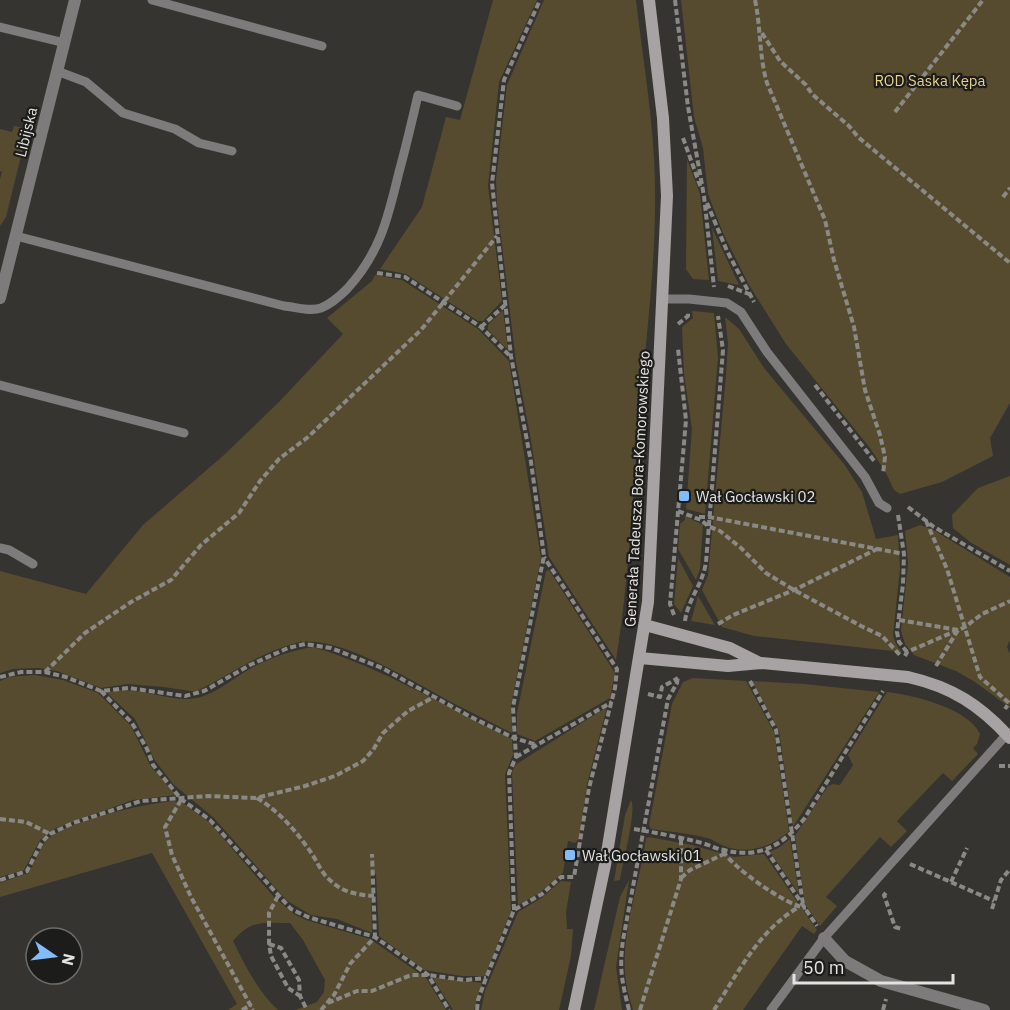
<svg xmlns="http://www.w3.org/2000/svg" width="1010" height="1010" font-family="'IBM Plex Sans',sans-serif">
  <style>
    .green { fill: #564b2f }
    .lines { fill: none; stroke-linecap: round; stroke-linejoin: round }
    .path { stroke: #8b8986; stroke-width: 4; stroke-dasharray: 6 3; stroke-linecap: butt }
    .lane { stroke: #7d7b7b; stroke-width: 9 }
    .street { stroke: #7d7b7b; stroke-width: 12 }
    .secondary { stroke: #a7a2a3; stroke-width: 12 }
    .poi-dot { fill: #82bcfa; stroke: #1c1c1a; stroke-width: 2 }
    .labels { text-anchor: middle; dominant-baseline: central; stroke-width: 4.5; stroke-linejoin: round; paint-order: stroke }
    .park-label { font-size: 15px; fill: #e9cf8c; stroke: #1c1c1a }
    .street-label { font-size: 15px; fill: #e4e3e1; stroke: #1c1c1a }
    .poi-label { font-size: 15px; fill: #e4e3e1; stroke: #1c1c1a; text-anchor: start }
  </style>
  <rect width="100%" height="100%" fill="#363430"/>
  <path class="green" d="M493,0H537L499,82L488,186L502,301L483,321H478L406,274L380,269L422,207L446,117L460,120Z
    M544,0H636C642,52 651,105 654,158C659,245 646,334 639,420C632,500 629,580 616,660L549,557L531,440L516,362L497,203L496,180L507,85Z
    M681,0H1010V403L990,438L993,456L942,482L900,494L894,490L886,473L870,448L786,344L749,285L723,233L708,194L703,148L694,117Z
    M14,126L25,128L24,132H27L6,217L0,226V179L2,172L0,171V129L12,132Z
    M687,159L700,194L709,280L693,279L686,269Z
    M712,228L739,285L718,281Z
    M375,275L402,280L478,329L509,361L541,558L511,705L512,733C493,723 474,714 455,704C419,685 336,632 296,643C260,652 230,675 197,691H190L164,687L128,684L101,688L57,671L38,668L13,669L0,673V571L86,594L143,525L224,455L278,403L343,334L327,318L372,281Z
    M503,310L508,350L488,330V325Z
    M692,311L714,313L718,358L705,514L686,509L692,429L684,374L682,327L693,318Z
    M725,317L739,329L764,368L844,464L862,492L876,539L898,535L900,568L893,636L897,646L902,652L754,636L722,627L702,590L708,575L726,375L728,343Z
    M1010,476V565L970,542L953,528L952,515L978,488Z
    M685,516L703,525L700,569L696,580L678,549L680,524L685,520Z
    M920,525L932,529L1010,577V640L1007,647L1010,654V705L1005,704L975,682L956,671L914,655L905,644L901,631L908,563L905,531Z
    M678,558L693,586L681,613L674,604Z
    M549,570L615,673L610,698L535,741L517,734V713L546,571Z
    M698,596L715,625L691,621Z
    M313,647C383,668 446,707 512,739L513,755L505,774L511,911L485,976H461L424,970L379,936L376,874H371L372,933L337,919L311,915L286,900L214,818L173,784L154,759L135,719L107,693C133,684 163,700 189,699C213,698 235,676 255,666C273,657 293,650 313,647Z
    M34,675L63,680L98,693L131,726L151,767L176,795L133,800L56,828L40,840L24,870L0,877V681L9,677Z
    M693,678L746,681L774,732L789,831C772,847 747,855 724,846C718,844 713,839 707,838C689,833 670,832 651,829L649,825L672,704L683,682Z
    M752,681L804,684L879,692L793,827L779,731Z
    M887,692C913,695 968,708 980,734L977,744L973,748L978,754L952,781L943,773L897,821L907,831L891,847L880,837L826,897L837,906L820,926L805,904L795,836L828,786L833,784L840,785L853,765L848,755Z
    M607,707L587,784L579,839L575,843L568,841L563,873L538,894L518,905L512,773L515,765Z
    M631,800C637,810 622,865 620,880L614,881L625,815Z
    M173,801L183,803L210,823L274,897L294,914L306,920L370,939L426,978L446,1010H295L317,1002L324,992L325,980L303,940L290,923C263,923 252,919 233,941C245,966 258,991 278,1010H228L237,1004L152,853L0,897V883L28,873C36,863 38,849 47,840C68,820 144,804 173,801Z
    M649,837L692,845L734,857L764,854L817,930L814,934L802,926L743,1010H633C629,998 626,986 625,973C622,930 640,882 646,838Z
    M790,839L799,894L770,852L780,847Z
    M629,880L616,967L622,1010H594L620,897Z
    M561,881L571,882L566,912L567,929H573L571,956L559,1010H481L485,991L518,912L540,899Z
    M432,977L482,983L474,1010H453Z"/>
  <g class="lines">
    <path class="path" d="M675,0L688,107L704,196L714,287
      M755,0C761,28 759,56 767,83L825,220L834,260L854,327L865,390L880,435L885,457L883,474
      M762,33L780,61L806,85L812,94L849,126L858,137L1010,263
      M895,112L983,0
      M683,138L701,188
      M1003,197L1010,188
      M707,203L727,251L754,302
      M377,273L405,277L481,327L510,356
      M728,286L749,294
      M678,324L688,316V312
      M481,327L505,305
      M815,385L875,462
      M908,507L934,527L1010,571
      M678,511L701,520L708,526L720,531L741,548L766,573L794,590L861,626L882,636L900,655
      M898,515L904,554L903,584L897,632L899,642L907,652
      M699,517H709L904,554
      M926,521L947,569L980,677L1009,703L1005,709
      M674,615L670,604L686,420L678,349
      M899,620L958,630
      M685,621C688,599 703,584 706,562L723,350L718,316
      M718,624L733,615L794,590L877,549
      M905,656L907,652L965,627L982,614L1010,601
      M936,666L958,630
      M45,672L85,633L131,602L171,580L201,545L239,513L260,481L279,459L308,437L421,330L497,236
      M0,677L21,672H45L66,677L101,691L129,688L185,696L204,691L250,665L288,648L305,644L331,648L382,668L469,716L514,738L537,745
      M750,681L776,730L803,904
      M101,691L132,723L147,749L153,765L181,799L210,820L291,909L308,917L375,937L428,975L449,1010
      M648,694L660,697L662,687L678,678
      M516,757L612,702
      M999,766H1010
      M257,798C280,812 297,832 312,854C318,863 322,874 331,881C342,892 358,895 374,896
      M181,800L165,827L172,855L191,897L253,1010
      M0,819L26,822L50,834
      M634,829C657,833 680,837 702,843C710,845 716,849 724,850C759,859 782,846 804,819L883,691
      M766,850L817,926
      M723,851C732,867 787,906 806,908
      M910,864L994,901
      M681,878L690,870L724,854
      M0,880L27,871L42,842L50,834L73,823L141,801L208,796L256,798L305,786L335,776L363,761L373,750L383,733L408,711L434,697
      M951,882L967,848
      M886,893L884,895L895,927L902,929
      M278,896L269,913V943L271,956L288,988L300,996
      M992,909L1001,880L1010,869
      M514,910L509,773L516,757L513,707L544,556L531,462L511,356L492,183L504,80L540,0
      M269,944L281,948L299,980L300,996L307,1010
      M328,1003L357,991H372L411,975H428L465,980L486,978
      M242,1010L251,1005
      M321,1010L334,995L350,964L375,937L372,854
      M477,1010L478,1000L486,978L514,910L542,894L561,877H574L589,788L615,688L617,669L544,557
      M629,1010C622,982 619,969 623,940L668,699L677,683L678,676
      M640,1010L681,879V838
      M714,1010C737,974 760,929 799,907
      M883,1010L886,999"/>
    <path class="lane" d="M152,0L322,46
      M0,27L65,43
      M57,71L86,82L123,113L175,129L199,143L232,151
      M16,236L284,306C296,307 310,312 321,308C331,304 340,296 347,289C380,253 388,218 399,172C406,147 412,121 418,95L457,106
      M663,299H689L727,303L741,312L767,352L865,477L879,503L887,508
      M0,385L184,433
      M0,548L9,550L33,564
      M771,1010L824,938L1007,734"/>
    <path class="street" d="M0,298L75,0
      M824,938L845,961L881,981L984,1010"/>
    <path class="secondary" d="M645,625L730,648L760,663
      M640,658L728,666L761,663L908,677C952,687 980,705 1010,738
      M574,1010L605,865L648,602L667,196L663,118L649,0"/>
  </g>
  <g class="poi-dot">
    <rect x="678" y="490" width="12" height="12" rx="3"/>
    <rect x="564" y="849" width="12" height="12" rx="3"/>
  </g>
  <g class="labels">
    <g class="park-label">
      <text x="930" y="80">ROD Saska Kępa</text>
    </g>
    <g class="street-label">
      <text transform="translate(26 132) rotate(-76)">Libijska</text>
      <text transform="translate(637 489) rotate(-87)">Generała Tadeusza Bora-Komorowskiego</text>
    </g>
    <g class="poi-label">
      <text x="696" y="496">Wał Gocławski 02</text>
      <text x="582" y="855">Wał Gocławski 01</text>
    </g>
  </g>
  <g transform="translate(54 956) rotate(104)"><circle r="28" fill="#1c1c1a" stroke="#6c6c6a" stroke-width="1.5"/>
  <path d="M0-4.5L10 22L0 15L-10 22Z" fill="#82bcfa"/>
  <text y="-9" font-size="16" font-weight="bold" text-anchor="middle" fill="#e4e3e1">N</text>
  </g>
  <path d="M794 974v9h159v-9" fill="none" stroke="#e4e3e1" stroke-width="3"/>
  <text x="803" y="974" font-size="18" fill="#e4e3e1" stroke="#1c1c1a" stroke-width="4.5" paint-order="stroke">50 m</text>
</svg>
